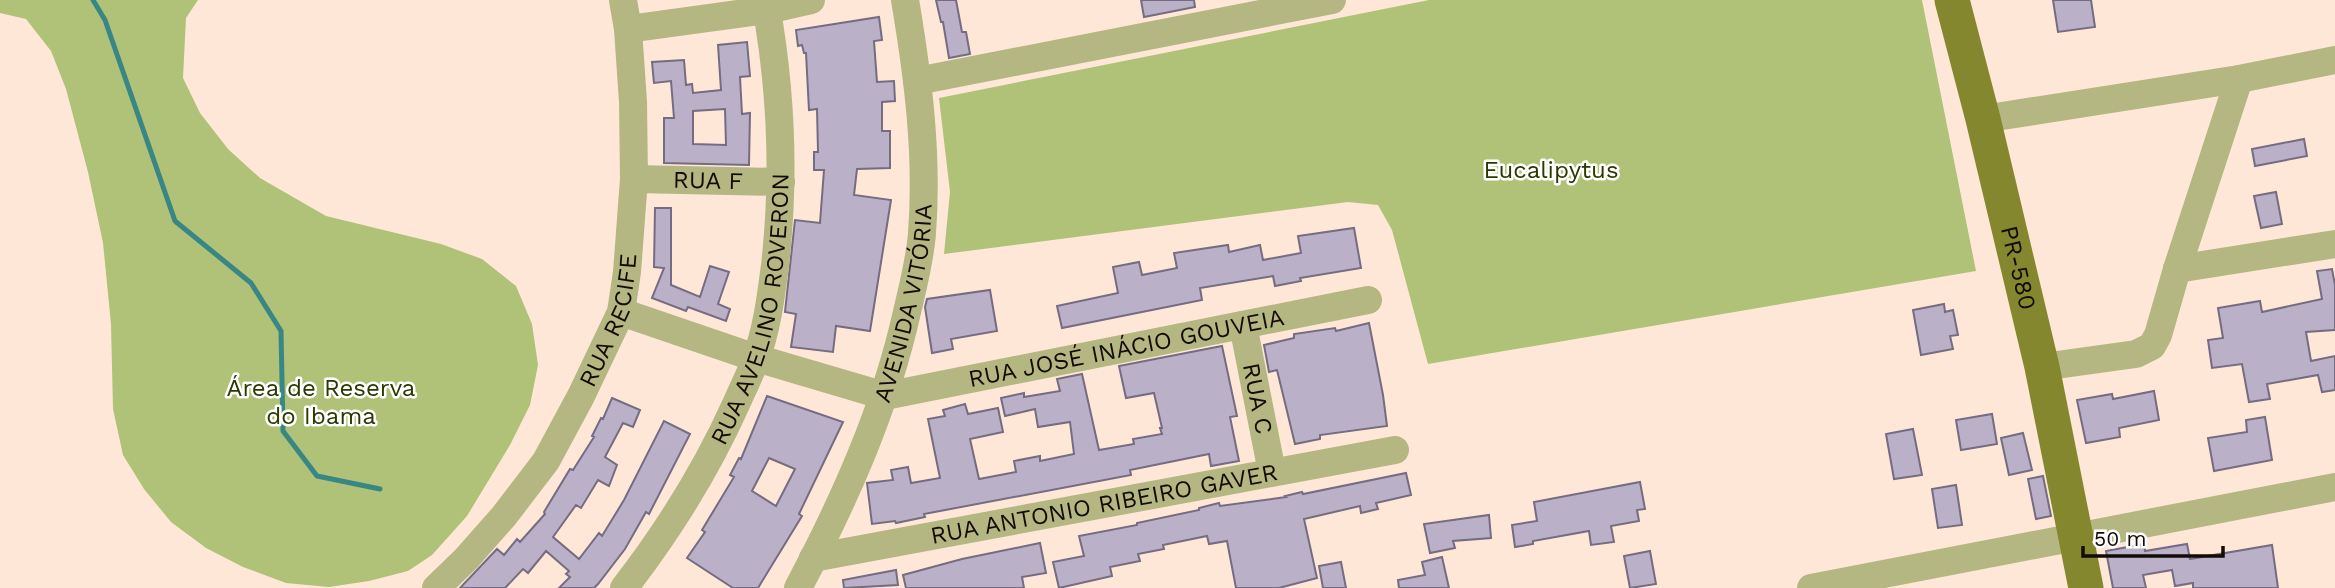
<svg xmlns="http://www.w3.org/2000/svg" width="2335" height="588" font-family="'Work Sans',sans-serif">
  <style>
    .forest { fill: #afc277 }
    .lines { fill: none; stroke-linecap: round; stroke-linejoin: round }
    .stream { stroke: #398785; stroke-width: 5 }
    .building { fill: #bab1c8; stroke: #756c81; stroke-width: 2; fill-rule: evenodd }
    .minor { stroke: #b4b781; stroke-width: 28 }
    .major { stroke: #85872e; stroke-width: 35 }
    .labels { text-anchor: middle; dominant-baseline: central; stroke-width: 5; stroke-linejoin: round; paint-order: stroke }
    .park-label { font-size: 24px; fill: #2d3700; stroke: #fff }
    .street-label { font-size: 24px; fill: #120b06; stroke: #fff }
  </style>
  <rect width="100%" height="100%" fill="#ffe7d7"/>
  <path class="forest" d="M0,0H198L186,18L183,78L200,113L228,149L260,178L326,216L441,244L482,259L516,286L532,324L538,365L530,405L510,445L467,516L432,555L408,571L369,581L329,587L286,583L243,567L206,548L171,522L144,489L123,455L113,409L111,324L103,243L88,172L66,89L51,51L26,19L0,13Z
    M1429,0H1922L1976,271L1428,364L1392,230L1378,205L1348,202L944,254L950,192L939,98Z"/>
  <g class="lines">
    <path class="stream" d="M93,0L105,20L175,221L251,283L281,331L283,431L317,476L380,489"/>
  </g>
  <path class="building" d="M936,0H956L962,32H966L970,54L949,58L943,22H941Z
    M1141,0H1194L1195,7L1144,17Z
    M2053,0H2091L2095,27L2058,32Z
    M879,17L882,40L874,41L877,82L894,81L895,101L882,102V131H890V168L857,169L854,195L891,200L870,331L836,326L833,352L791,347L796,314L785,312L795,220L820,223L824,170H814V152H818L817,109L809,110L806,53H804L802,45L798,46L796,30Z
    M747,42L750,76L740,77L742,114L750,113L749,165L664,163V118H674L671,81L654,83L652,62L684,60L686,85L692,84L693,93L721,90L718,45ZM725,109L726,145L693,144V111Z
    M2304,139L2307,156L2255,166L2252,149Z
    M2276,192L2282,224L2261,228L2254,196Z
    M655,208H671V285L700,297L710,266L729,272L718,304L730,309L726,321L688,307L686,311L652,298L664,268L654,267Z
    M1354,228L1361,268L1300,278L1301,281L1275,286L1273,276L1200,288L1202,300L1062,328L1057,306L1118,293L1113,267L1139,262L1142,275L1177,268L1174,253L1228,245L1229,252L1260,245L1263,260L1301,253L1298,236Z
    M2332,269L2335,285V330L2306,332L2311,361L2335,356V390L2322,392L2318,375L2267,384L2270,399L2249,402L2242,364L2212,368L2208,340L2223,338L2218,308L2260,301L2262,312L2322,299L2317,271Z
    M990,290L997,331L951,339L953,349L932,353L925,307L927,299Z
    M1944,304L1945,312L1953,310L1958,335L1950,336L1953,349L1921,355L1913,310Z
    M1369,323L1383,395L1387,426L1320,435V439L1295,444L1277,370L1269,372L1264,345L1294,338V334L1335,328L1336,331Z
    M1222,346L1237,416L1230,417L1239,461L1211,466L1209,454L1130,470L1131,475L924,514L925,517L896,523L895,521L872,524L867,483L893,480L891,470L908,467L911,483L940,478L928,419L945,416L943,410L965,404L968,414L998,408L1003,432L970,439L979,479L1016,472L1014,461L1040,456V461L1074,454L1070,422L1038,427L1035,409L1005,416L1001,398L1024,393V397L1060,391L1057,379L1082,374L1099,450L1134,444L1133,439L1162,434L1160,428H1162L1154,393L1126,398L1119,366Z
    M2154,391L2159,420L2119,428L2120,437L2086,443L2077,400L2112,394L2113,399Z
    M767,396L843,422L799,514L802,516L758,588H733L687,558L705,532L702,530L734,477L730,475L739,458L741,459ZM769,458L795,469L776,506L752,491Z
    M612,398L640,410L633,427L623,423L605,457L617,465L609,486L598,480L581,508L576,505L553,537L579,559L599,533L602,536L624,500L664,421L690,434L649,514L646,512L625,549L598,584L594,588H559L570,577L566,574L569,571L546,551L528,573L523,569L505,588H460L497,549L504,555L517,539L520,542L545,514L544,512L570,469L573,470L594,437L592,436L601,418L603,419Z
    M1992,414L1997,444L1961,450L1956,420Z
    M2265,417L2272,460L2214,471L2208,438L2247,432L2246,420Z
    M1913,429L1922,475L1894,479L1886,434Z
    M2023,433L2032,470L2009,475L2001,438Z
    M1406,473L1411,495L1376,503L1378,509L1361,513L1360,506L1304,519L1317,578L1279,588H1236L1227,541L1209,544L1207,536L1163,545L1164,549L1138,554L1140,561L1110,567L1112,576L1059,588L1053,562L1084,556L1079,536L1137,525V523L1199,510V508L1219,503L1220,506L1286,497L1285,496L1302,492L1303,494Z
    M2043,476L2051,516L2036,519L2028,479Z
    M1640,482L1645,509L1637,510L1639,521L1611,526L1614,542L1591,545L1589,531L1533,541V544L1515,547L1512,525L1537,521L1534,502Z
    M1956,485L1962,525L1938,528L1932,489Z
    M1489,515L1491,538L1453,541L1455,548L1430,553L1424,524Z
    M1040,543L1046,573L1022,577L1024,588H906L903,575L962,559Z
    M2144,544L2145,551L2187,544L2190,559L2272,545L2278,588H2193V583L2175,586L2172,570L2143,575L2146,588H2113L2106,551Z
    M1650,551L1656,584L1630,588L1624,556Z
    M1442,557L1449,588H1399L1398,580L1425,575L1422,562Z
    M1341,562L1346,588H1323L1319,566Z
    M896,570L898,585L844,588L843,580Z"/>
  <g class="lines">
    <g class="minor">
      <path d="M628,29L767,10L811,0"/>
      <path d="M917,81L1332,0"/>
      <path d="M1983,119L2239,79L2335,60"/>
      <path id="s1" d="M634,179L781,182"/>
      <path d="M2177,269L2335,244"/>
      <path id="s2" d="M621,312L756,358L885,396L1368,300"/>
      <path id="s3" d="M1243,325L1272,472"/>
      <path d="M2042,367L2136,354L2152,346L2158,335L2177,269L2239,79"/>
      <path id="s4" d="M813,558L1395,450"/>
      <path id="s5" d="M436,588L466,559L504,516L546,461L581,396L621,312L627,272L634,179L633,102L628,29L623,0"/>
      <path id="s6" d="M624,588C669,530 707,469 737,402C743,388 751,373 756,358C767,329 771,296 775,265C785,177 781,87 765,0"/>
      <path id="s7" d="M798,588C845,499 885,410 907,312C913,286 920,260 922,233C928,155 918,77 905,0"/>
      <path d="M1811,588L2335,487"/>
    </g>
    <path class="major" id="s8" d="M1952,0L1983,119L2042,367L2086,588"/>
  </g>
  <g class="labels">
    <g class="park-label">
      <text x="1551" y="170">Eucalipytus</text>
      <text x="321" y="388">Área de Reserva<tspan x="321" dy="28">do Ibama</tspan></text>
    </g>
    <g class="street-label">
      <text stroke="none"><textPath href="#s1" startOffset="74">RUA F</textPath></text>
      <text stroke="none"><textPath href="#s8" startOffset="276">PR-580</textPath></text>
      <text stroke="none"><textPath href="#s7" startOffset="306">AVENIDA VITÓRIA</textPath></text>
      <text stroke="none"><textPath href="#s6" startOffset="313">RUA AVELINO ROVERON</textPath></text>
      <text stroke="none"><textPath href="#s5" startOffset="324">RUA RECIFE</textPath></text>
      <text stroke="none"><textPath href="#s2" startOffset="523">RUA JOSÉ INÁCIO GOUVEIA</textPath></text>
      <text stroke="none"><textPath href="#s3" startOffset="75">RUA C</textPath></text>
      <text stroke="none"><textPath href="#s4" startOffset="296">RUA ANTONIO RIBEIRO GAVER</textPath></text>
    </g>
  </g>
  <path d="M2083 546v10h140v-10" fill="none" stroke="#120b06" stroke-width="3.5"/>
  <text x="2094" y="546" font-size="21" fill="#120b06" stroke="#ffffff" stroke-width="5" paint-order="stroke">50 m</text>
</svg>
